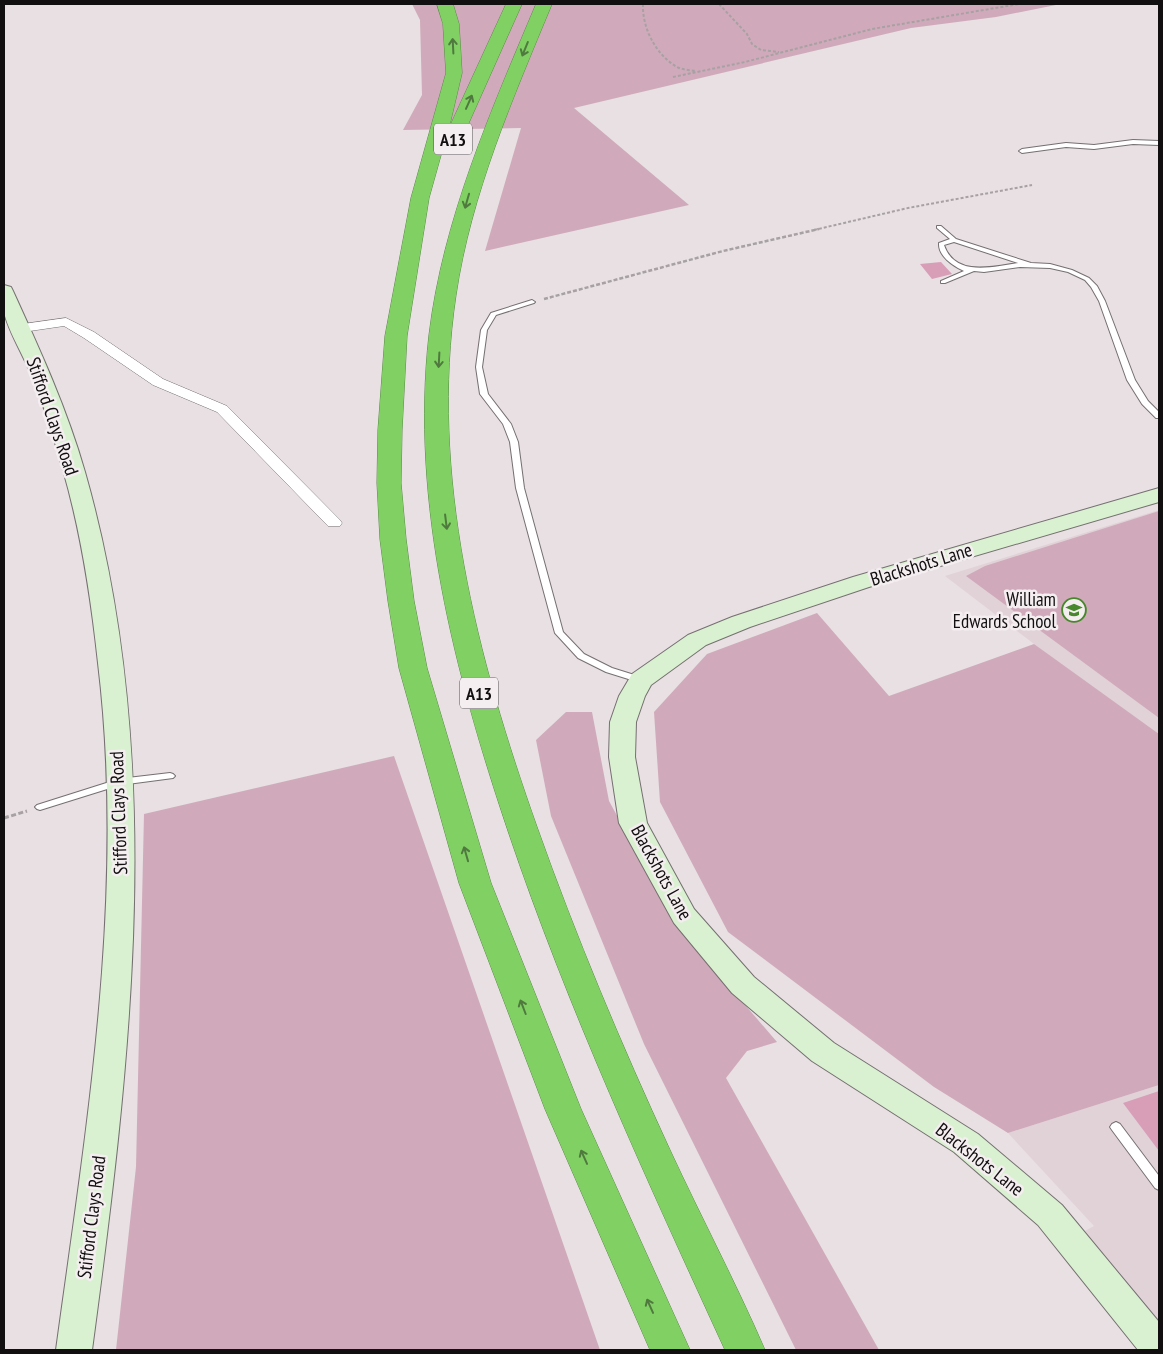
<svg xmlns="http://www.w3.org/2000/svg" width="1163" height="1354" font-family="'PT Sans Narrow',sans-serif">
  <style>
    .built { fill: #e1d2d8 }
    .green { fill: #d0aaba }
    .building { fill: #d89eb7 }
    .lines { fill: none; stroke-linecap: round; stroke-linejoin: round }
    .lane-casing { stroke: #756f71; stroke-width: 2 }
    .street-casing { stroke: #756f71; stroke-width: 1 }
    .secondary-casing { stroke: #756f71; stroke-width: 2 }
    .highway-casing { stroke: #5a8c47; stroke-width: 1 }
    .path-far2 { stroke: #a7a1a3; stroke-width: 2; stroke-dasharray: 3 2; stroke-linecap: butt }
    .path-far1 { stroke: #a7a1a3; stroke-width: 2.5; stroke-dasharray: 4 2; stroke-linecap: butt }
    .path { stroke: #a7a1a3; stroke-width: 3; stroke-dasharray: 5 2.5; stroke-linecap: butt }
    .lane { fill: #fff; fill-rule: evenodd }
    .street { fill: #fff; fill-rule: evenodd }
    .secondary { fill: #d9f1d0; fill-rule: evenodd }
    .highway { fill: #81d064; fill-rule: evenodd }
    .oneway { stroke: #4f793e }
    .labels { text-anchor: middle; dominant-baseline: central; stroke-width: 5; stroke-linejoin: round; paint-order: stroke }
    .shield { fill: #f5eef1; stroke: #555254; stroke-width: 1 }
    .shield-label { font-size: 18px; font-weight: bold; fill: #110f10 }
    .street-label { font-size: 19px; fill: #110f10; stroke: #f5eef1 }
    .poi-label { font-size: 19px; fill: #110f10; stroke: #f5eef1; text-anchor: end }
  </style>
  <rect width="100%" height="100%" fill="#e8e0e3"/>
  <path class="built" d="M1159,510V734L1059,663L945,576Z
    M1159,1085V1326L1076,1236L1094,1226L1008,1133Z"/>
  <path class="green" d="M412,4H1061L996,17L911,28L574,108L689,205L485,251L521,128L403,130L422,95L420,20Z
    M1159,511V718L966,576L985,566Z
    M817,613L889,696L1034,644L1159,734V1085L1008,1133L934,1087L728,932L660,802L654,712L707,654Z
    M566,712H592L609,801L678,927L777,1042L747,1051L726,1078L879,1350H796L644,1044L551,816L536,740Z
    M394,756L600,1350H116L136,1167L144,814Z"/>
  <path class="building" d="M941,262L952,274L932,279L920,264Z
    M1159,1091V1151L1123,1103Z"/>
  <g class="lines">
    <g class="lane-casing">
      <path id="lane" d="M1133,140L1159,141V145L1133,144L1094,149L1066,147L1022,153L1019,151L1022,149L1066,143L1094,145Z
        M937,226H941L956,239L1031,263L1050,264L1072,270L1089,278L1097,286L1105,301L1135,380L1148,401L1159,412V418H1156L1142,404L1127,380L1099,301L1091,287L1085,280L1068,272L1050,268L1020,267L984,272L974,271L945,283H941V281L964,271C953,266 938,256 939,243L950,239L937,228ZM954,242L1018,263C992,267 955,277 944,245Z
        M532,300L535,302L534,303L496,315L487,330L482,367L488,394L511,424L518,442L524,488L563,632L584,654L612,668L644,678L645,680L644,682H638L606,672L578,658L555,633L516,488L510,442L503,424L480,394L476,367L481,330L491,313Z
        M170,773L173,774L175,776L173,778L120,785L40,810L37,809L35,807L37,805L119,779Z
        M1116,1122L1120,1124L1159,1176V1190L1155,1188L1112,1130L1110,1127L1112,1124Z"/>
    </g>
    <g class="street-casing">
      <path id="street" d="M66,318L94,332L163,379L227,406L340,520L342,523L340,526H328L217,412L153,385L84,338L64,326L23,332L16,328L23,324Z"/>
    </g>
    <g class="secondary-casing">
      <path id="secondary" d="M4,285L11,287L13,291C40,350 67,409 85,472C167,759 131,1060 92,1350H56C87,1123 126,893 98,663C91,598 81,532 63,470C54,439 45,407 32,377C25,358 8,331 4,312C2,304 4,293 4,285Z
        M1159,488V502L869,587L750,627L706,645L651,685L645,696L636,722L635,757L647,823L694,909L754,977L834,1043L978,1134L1062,1205L1159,1322V1350H1138L1038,1225L954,1152L812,1061L732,993L674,923L619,823L609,757L610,722L619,696L632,674L688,635L732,617L853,577Z"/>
    </g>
    <g class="highway-casing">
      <path id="highway" d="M437,4H453L459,24L462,73L449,128L506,4H522L459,145L456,149L450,150L443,148L429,198L407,336L402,430L401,483L406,539L414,601L427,668L491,883L581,1109L690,1350H650L545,1109L459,883L399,668L388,601L380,539L377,483L378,430L385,336L411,198L446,73L443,24Z
        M536,4H552C513,98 471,194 456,295C429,475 477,658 537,827C576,937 621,1044 670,1150C701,1217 736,1283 765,1350H725C647,1180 568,1009 508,831C455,673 410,503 429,335C443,219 491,111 536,4Z"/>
    </g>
    <path class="path-far2" d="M643,4C642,28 656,55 677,67C683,70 690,70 696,71
      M719,4L747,34L752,44L761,50L779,52
      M673,77L745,62L872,29L1019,4
      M814,230L908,208L1032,185"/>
    <path class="path-far1" d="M544,299L723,251L819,229"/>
    <path class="path" d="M4,818L27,811"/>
    <use href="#lane" class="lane"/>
    <use href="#street" class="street"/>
    <use href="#secondary" class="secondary"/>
    <use href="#highway" class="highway"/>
  </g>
  <defs><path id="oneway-shaft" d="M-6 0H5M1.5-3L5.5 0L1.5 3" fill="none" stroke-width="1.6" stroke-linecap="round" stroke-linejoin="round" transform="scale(1.25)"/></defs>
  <g class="oneway">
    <use href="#oneway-shaft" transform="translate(453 46) rotate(-93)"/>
    <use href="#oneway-shaft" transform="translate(525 49) rotate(112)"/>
    <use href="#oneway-shaft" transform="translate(469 102) rotate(-66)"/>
    <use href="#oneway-shaft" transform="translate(467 201) rotate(106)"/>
    <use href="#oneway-shaft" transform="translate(439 360) rotate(93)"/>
    <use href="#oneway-shaft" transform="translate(446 522) rotate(83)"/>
    <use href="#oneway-shaft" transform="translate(466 854) rotate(-106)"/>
    <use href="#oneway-shaft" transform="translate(523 1007) rotate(-111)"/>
    <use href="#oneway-shaft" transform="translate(584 1157) rotate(-114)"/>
    <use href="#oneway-shaft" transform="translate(650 1306) rotate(-114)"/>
  </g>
  <defs>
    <g id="school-ring" transform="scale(1.25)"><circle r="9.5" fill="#f5eef1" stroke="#46882b" stroke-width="1.5"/><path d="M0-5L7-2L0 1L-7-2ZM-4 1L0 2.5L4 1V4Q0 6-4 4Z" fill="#46882b"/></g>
  </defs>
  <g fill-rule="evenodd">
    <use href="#school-ring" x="1074" y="610"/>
  </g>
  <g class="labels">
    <g class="shield">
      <rect x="434" y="123.5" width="38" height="31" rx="4"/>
      <rect x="460" y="677.5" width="38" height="31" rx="4"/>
    </g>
    <g class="shield-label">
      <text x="453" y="139">A13</text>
      <text x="479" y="693">A13</text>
    </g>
    <g class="street-label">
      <text transform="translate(53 416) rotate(71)">Stifford Clays Road</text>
      <text transform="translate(921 564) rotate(-17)">Blackshots Lane</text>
      <text transform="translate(118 813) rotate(-92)">Stifford Clays Road</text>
      <text transform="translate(662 872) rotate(61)">Blackshots Lane</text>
      <text transform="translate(980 1159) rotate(38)">Blackshots Lane</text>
      <text transform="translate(91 1217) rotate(-83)">Stifford Clays Road</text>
    </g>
    <g class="poi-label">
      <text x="1056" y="599">William<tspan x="1056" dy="22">Edwards School</tspan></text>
    </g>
  </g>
  <rect width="1163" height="1354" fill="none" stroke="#110f10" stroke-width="10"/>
</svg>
